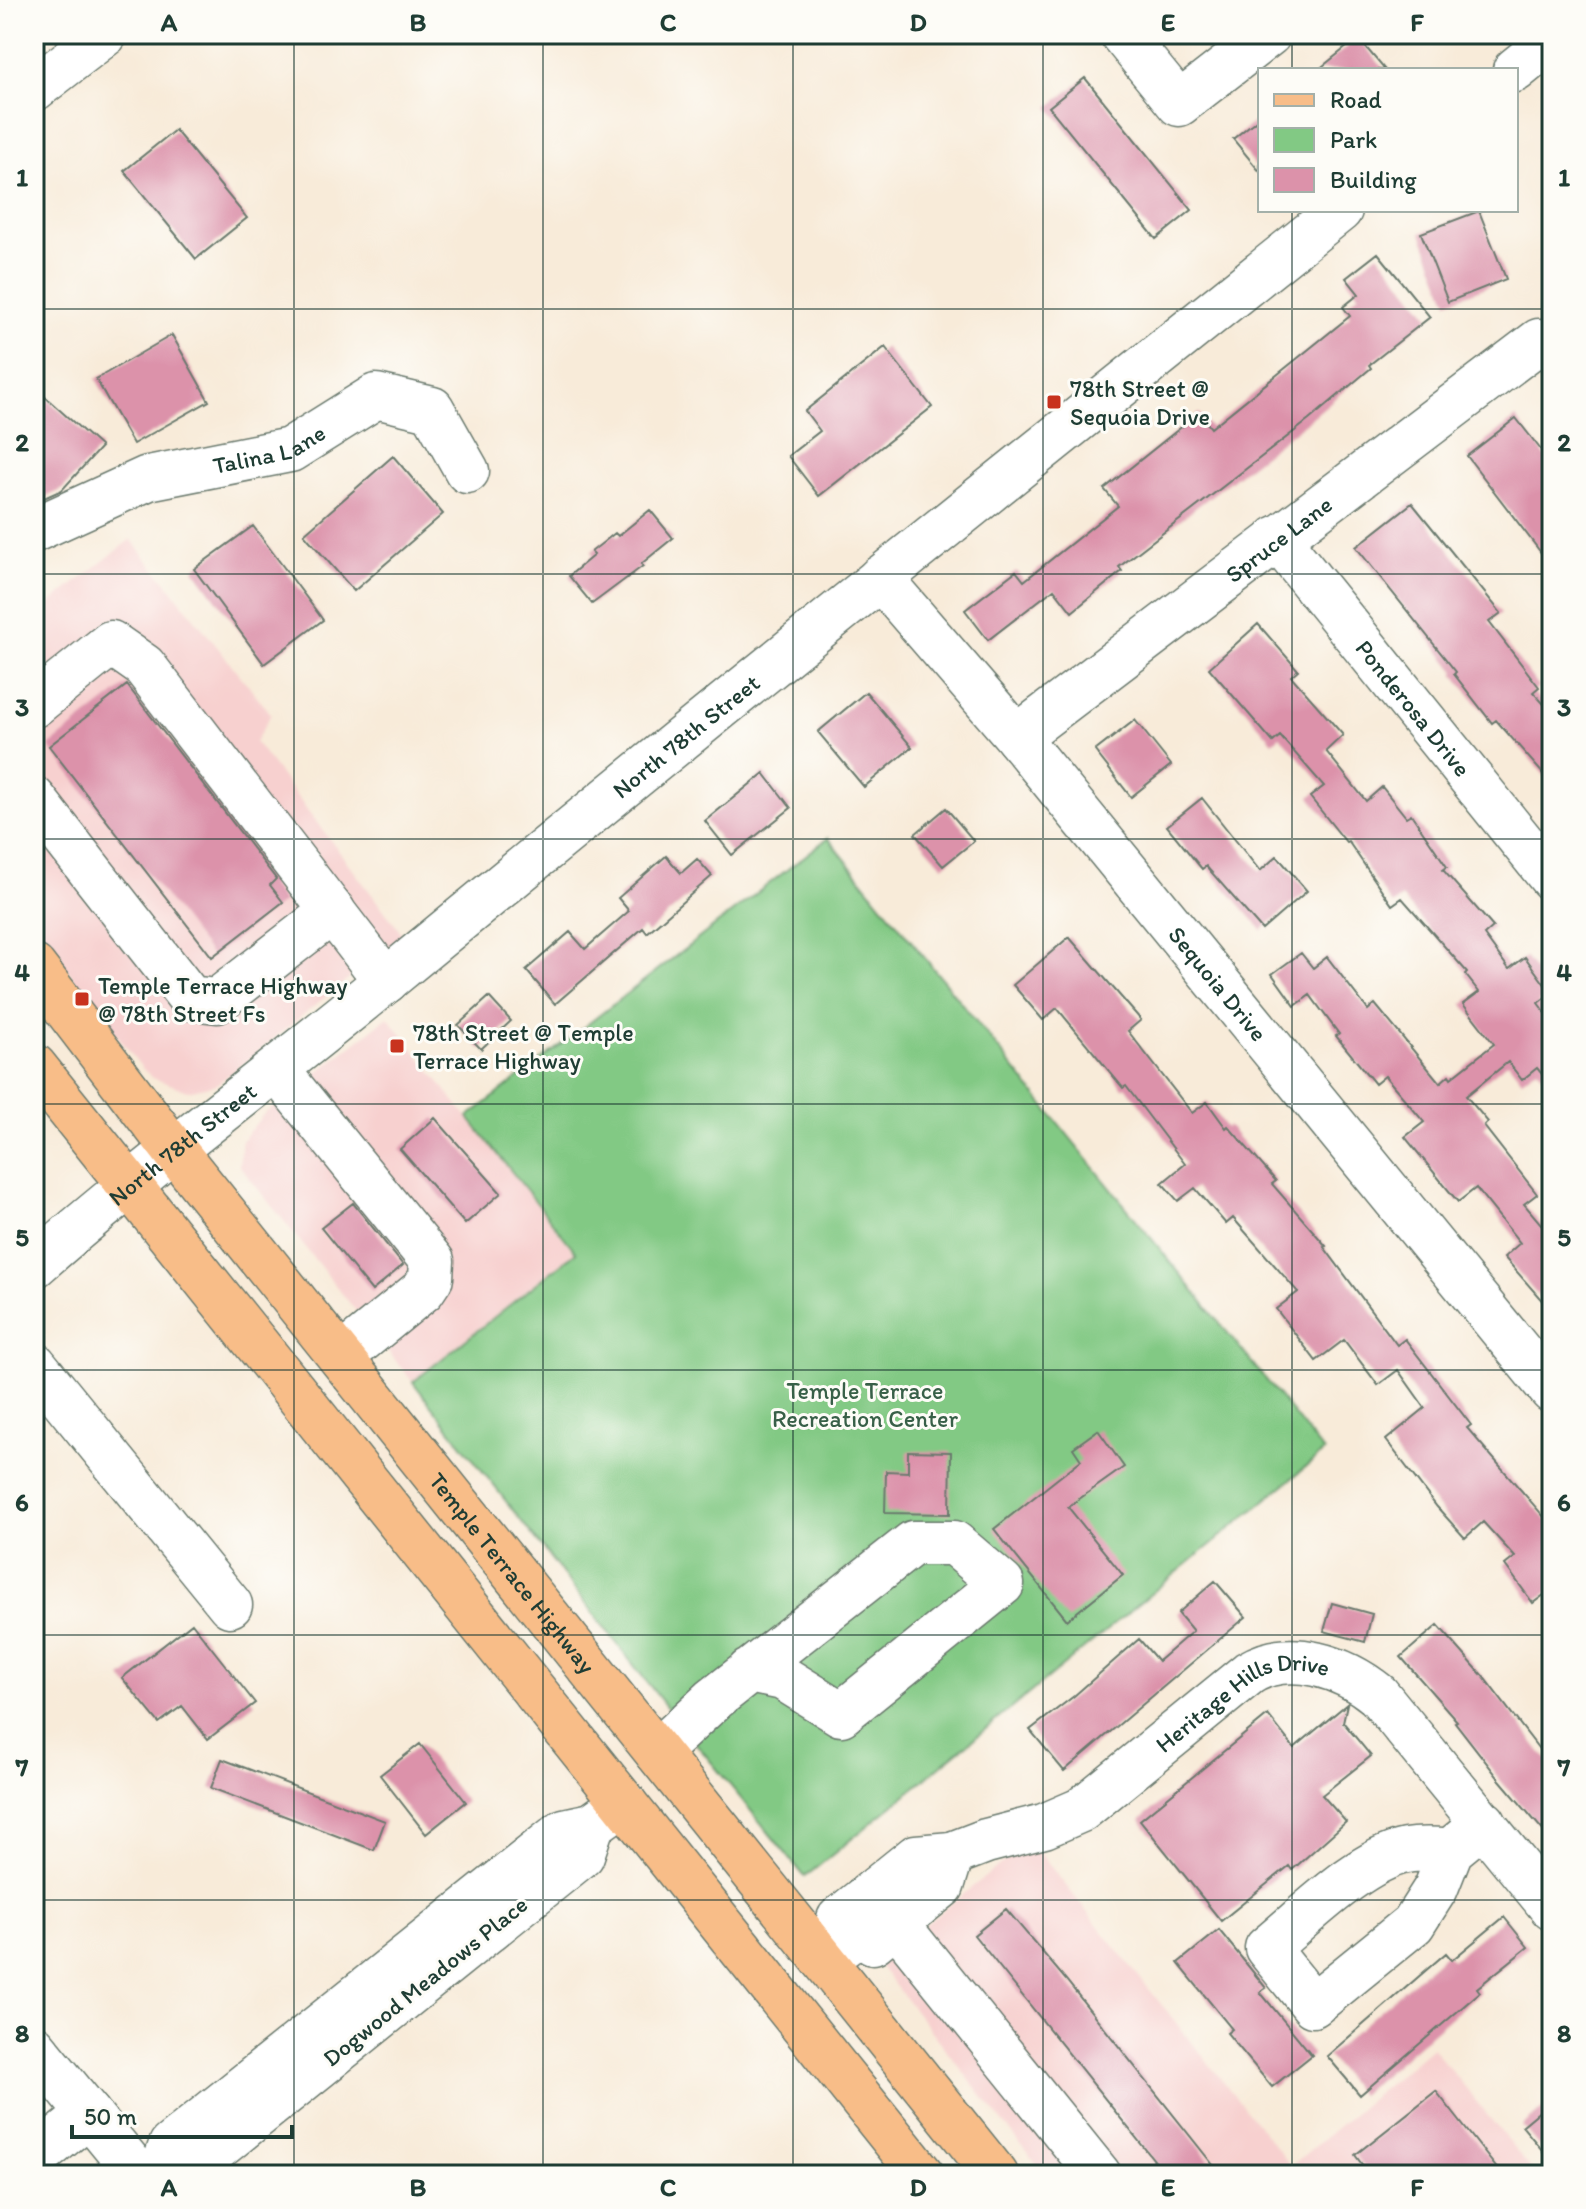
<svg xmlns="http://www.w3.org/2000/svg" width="1586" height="2209" font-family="Itim,sans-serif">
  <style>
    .built { fill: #f7d0cf }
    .green { fill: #82c984; stroke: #50835c; stroke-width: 2 }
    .building { fill: #dc92aa }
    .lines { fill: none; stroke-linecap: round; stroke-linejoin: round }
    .minor-casing { stroke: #6b7a6e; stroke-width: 47 }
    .major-casing { stroke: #6b7a6e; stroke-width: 47 }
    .minor { stroke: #fff; stroke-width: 44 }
    .major { stroke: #f8bd88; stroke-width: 44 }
    .grid { fill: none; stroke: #1f3d34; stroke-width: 2; stroke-opacity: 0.55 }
    .poi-dot { fill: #c8321e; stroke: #fdfcf7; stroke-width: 3 }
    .labels { text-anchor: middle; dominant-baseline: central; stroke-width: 6; stroke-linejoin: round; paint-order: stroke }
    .poi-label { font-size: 24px; fill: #1f3d34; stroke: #fdfcf7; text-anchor: start }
    .street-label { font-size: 24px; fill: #1f3d34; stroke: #fdfcf7 }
    .park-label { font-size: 24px; fill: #386048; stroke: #fdfcf7 }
    .neatline { fill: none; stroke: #1f3d34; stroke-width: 3 }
    .grid-label { font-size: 26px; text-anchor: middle; font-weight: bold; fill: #1f3d34 }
  </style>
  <rect width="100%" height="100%" fill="#fdfcf7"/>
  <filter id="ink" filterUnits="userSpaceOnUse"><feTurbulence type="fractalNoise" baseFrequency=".0125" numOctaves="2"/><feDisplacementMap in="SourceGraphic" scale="16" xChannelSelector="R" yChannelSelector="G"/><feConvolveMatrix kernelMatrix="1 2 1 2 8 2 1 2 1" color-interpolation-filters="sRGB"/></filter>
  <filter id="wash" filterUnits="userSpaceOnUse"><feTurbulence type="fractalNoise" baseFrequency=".006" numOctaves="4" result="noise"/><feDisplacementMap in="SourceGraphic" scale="32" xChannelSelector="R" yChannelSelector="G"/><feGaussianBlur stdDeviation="1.8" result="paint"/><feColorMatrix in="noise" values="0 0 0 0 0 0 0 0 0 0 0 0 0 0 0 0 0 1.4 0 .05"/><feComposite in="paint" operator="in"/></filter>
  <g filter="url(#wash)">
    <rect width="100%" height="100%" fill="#f8ebd9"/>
    <path class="built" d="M131,539L271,714L255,742L403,935L217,1084L188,1091L153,1078L142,1068L34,926V616Z
      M388,1017L574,1252L412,1381L239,1165L242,1140L263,1115Z
      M1030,1841L1291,2166L1432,2047L1536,2175H1045L877,1963Z"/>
    <path class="green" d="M828,838L1324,1452L805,1877L671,1713L413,1382L576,1252L468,1117Z"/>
    <g id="blocks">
      <path class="building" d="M1358,38L1385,70H1318Z
        M1085,78L1192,210L1156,239L1049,107Z
        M1260,117V172L1233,139Z
        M175,130L247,218L196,259L124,171Z
        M1479,211L1506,279L1448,302L1421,233Z
        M1378,253L1430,317L1369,365L1371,368L1309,420L1119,567L1122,571L1072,612L1054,589L988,640L965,610L1016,571L1024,581L1118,506L1104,489L1199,413L1211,428L1350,316L1343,307L1359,294L1346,278Z
        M172,335L209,401L133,444L96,379Z
        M885,347L932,407L819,496L788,456L820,431L805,411Z
        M34,387L101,447L62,490L44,498L34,489Z
        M1516,418L1552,464V567L1467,456Z
        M393,456L443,514L354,591L304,534Z
        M1412,503L1501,613L1489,622L1539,687L1533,692L1552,713V784L1496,720L1492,723L1454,674L1456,672L1356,547Z
        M650,510L673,538L641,564L643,566L592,604L569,576L594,555L591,552L615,533L618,536Z
        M253,526L323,620L264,664L194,569Z
        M1258,624L1298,670L1291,676L1343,735L1326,751L1366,801L1382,787L1406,817L1411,814L1447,867L1443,870L1493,927L1484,935L1509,969L1525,957L1551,993L1538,1003L1552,1022V1086L1537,1068L1522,1080L1508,1062L1466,1096L1488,1122L1484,1126L1537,1194L1524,1204L1552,1237V1312L1504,1257L1520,1243L1476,1188L1458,1202L1405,1137L1424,1122L1385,1076L1375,1084L1336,1036L1339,1034L1310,995L1295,1006L1272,974L1301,953L1313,968L1327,957L1368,1010L1375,1004L1440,1083L1449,1075L1451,1078L1494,1044L1463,1004L1479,992L1465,974L1467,972L1402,898L1392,905L1348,841L1346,842L1310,797L1324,786L1280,736L1273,742L1209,668Z
        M127,685L276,879L270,885L283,902L212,957L49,746Z
        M866,692L912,747L864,787L818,732Z
        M1135,720L1171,765L1131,797L1095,751Z
        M764,773L791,808L732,855L705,821Z
        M1202,798L1260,871L1277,856L1307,891L1262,930L1206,866L1202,869L1167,826Z
        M946,808L974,841L943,866L915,834Z
        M666,856L681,873L697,859L712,876L647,933L643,928L555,1004L526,970L570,932L585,949L629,911L618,898Z
        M1069,937L1141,1020L1128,1031L1192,1113L1207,1102L1226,1128L1228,1126L1276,1181L1272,1184L1326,1246L1324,1247L1397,1345L1405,1339L1471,1425L1467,1428L1552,1526V1589L1533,1603L1505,1565L1515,1557L1483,1522L1465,1538L1437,1507L1386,1440L1425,1408L1398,1370L1378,1385L1344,1340L1316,1361L1276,1309L1298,1292L1233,1218L1226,1224L1195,1188L1178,1201L1162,1183L1185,1164L1126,1086L1123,1088L1057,1008L1043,1020L1013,985Z
        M489,997L511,1021L481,1049L458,1025Z
        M435,1118L501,1193L465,1224L400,1149Z
        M353,1203L403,1265L372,1291L321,1228Z
        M1098,1430L1124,1467L1068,1507L1123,1575L1067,1620L994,1529L1081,1460L1073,1448Z
        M908,1451L951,1452L950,1514L885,1513L886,1471L908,1472Z
        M1215,1581L1246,1617L1064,1771L1030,1730L1074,1696L1139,1639L1158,1661L1193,1631L1178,1613Z
        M1332,1603L1372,1614L1365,1642L1324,1631Z
        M192,1623L255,1703L208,1739L182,1706L159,1723L122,1678Z
        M1438,1625L1482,1675L1552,1766V1841L1500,1780L1455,1722L1457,1721L1401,1657Z
        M1347,1704L1343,1722L1371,1756L1322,1795L1346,1822L1292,1870L1289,1866L1221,1921L1140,1820L1268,1715L1294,1748Z
        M420,1744L466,1802L426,1834L380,1775Z
        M222,1759L385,1821L374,1850L211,1788Z
        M1006,1909L1066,1980L1221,2175H1166L974,1935Z
        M1504,1917L1528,1947L1477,1988L1480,1992L1360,2095L1327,2056L1446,1953L1452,1960Z
        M1219,1930L1266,1988L1260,1992L1312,2055L1272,2087L1227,2033L1232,2029L1178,1963Z
        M1436,2091L1502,2175H1370L1355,2155Z
        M1552,2101V2162L1522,2126Z"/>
    </g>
  </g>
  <g filter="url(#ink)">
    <use href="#blocks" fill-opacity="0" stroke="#6b7a6e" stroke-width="2"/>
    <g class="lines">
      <g class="minor-casing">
        <g id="minor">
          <path d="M1122,34L1179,104L1269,34"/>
          <path d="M1515,70L1552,40"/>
          <path d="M34,89L105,34"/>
          <path id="s1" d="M34,530L148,478L290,450L376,396L432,409L467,471"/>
          <path id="s2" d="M1277,538L1552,879"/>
          <path id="s3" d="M880,578L1017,737L1552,1391"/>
          <path d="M34,705L111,643L144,666L386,981"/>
          <path id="s4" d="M1017,737L1539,341L1552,350"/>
          <path d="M34,799L190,998L217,1001L333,911"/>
          <path d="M277,1070L432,1261L431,1278L423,1290L341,1357"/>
          <path id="s5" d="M34,1266C146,1167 267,1079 382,984C698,723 1019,467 1340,210"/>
          <path d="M34,1364L230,1605"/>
          <path d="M657,1752L713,1700L913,1543H954L1002,1584L841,1714L783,1678L749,1671"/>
          <path d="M592,1825L582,1855L190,2170L162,2171L171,2145L564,1831L592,1825L624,1802"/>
          <path d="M1451,1850C1436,1850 1420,1848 1406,1851C1359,1861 1305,1917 1267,1948L1313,2005L1413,1924L1436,1888L1451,1850L1484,1823"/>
          <path d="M896,1923L1099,2175"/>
          <path d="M873,1942L942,1886L952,1854"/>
          <path id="s6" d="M844,1945L839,1919L916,1857L952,1854L986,1841L1044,1826L1081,1810L1249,1673C1289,1648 1344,1667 1378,1695L1552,1908"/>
          <path d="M34,2047L139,2175"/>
          <path d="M34,2159L89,2114"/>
        </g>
      </g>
      <g class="major-casing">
        <g id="major">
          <path id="s7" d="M34,967L174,1150L996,2175"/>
          <path d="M34,1066L922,2175"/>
        </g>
      </g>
      <use href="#minor" class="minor"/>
      <use href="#major" class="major"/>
    </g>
  </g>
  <path class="grid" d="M294,34V2175M543,34V2175M793,34V2175M1043,34V2175M1292,34V70M1292,210V2175M34,309H1552M34,574H1552M34,839H1552M34,1104H1552M34,1370H1552M34,1635H1552M34,1900H1552"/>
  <g class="poi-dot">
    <rect x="1046" y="394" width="16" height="16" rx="4"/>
    <rect x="74" y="991" width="16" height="16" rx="4"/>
    <rect x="389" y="1038" width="16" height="16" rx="4"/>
  </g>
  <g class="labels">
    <g class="poi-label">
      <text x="1070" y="388">78th Street @<tspan x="1070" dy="28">Sequoia Drive</tspan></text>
      <text x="98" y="985">Temple Terrace Highway<tspan x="98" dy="28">@ 78th Street Fs</tspan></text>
      <text x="413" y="1032">78th Street @ Temple<tspan x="413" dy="28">Terrace Highway</tspan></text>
    </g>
    <g class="street-label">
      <text stroke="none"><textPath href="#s1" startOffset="250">Talina Lane</textPath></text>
      <text stroke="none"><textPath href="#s4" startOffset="328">Spruce Lane</textPath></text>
      <text stroke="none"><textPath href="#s2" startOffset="218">Ponderosa Drive</textPath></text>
      <text stroke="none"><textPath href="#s5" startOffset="840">North 78th Street</textPath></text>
      <text stroke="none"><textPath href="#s3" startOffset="528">Sequoia Drive</textPath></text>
      <text stroke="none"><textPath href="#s5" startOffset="192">North 78th Street</textPath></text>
      <text stroke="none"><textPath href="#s7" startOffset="772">Temple Terrace Highway</textPath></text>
      <text stroke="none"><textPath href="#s6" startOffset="498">Heritage Hills Drive</textPath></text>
      <text transform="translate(425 1981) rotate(-39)">Dogwood Meadows Place</text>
    </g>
    <g class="park-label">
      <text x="865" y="1390">Temple Terrace<tspan x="865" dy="28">Recreation Center</tspan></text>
    </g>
  </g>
  <rect width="1586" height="2209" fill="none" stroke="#fdfcf7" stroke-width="88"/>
  <rect x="1258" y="68" width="260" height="144" fill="#fdfcf7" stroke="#a4b0a9" stroke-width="2"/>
  <rect x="1274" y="94" width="40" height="12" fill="#f8bd88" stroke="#a4b0a9" stroke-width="2"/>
  <text x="1330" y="108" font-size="24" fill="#1f3d34">Road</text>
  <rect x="1274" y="128" width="40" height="24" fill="#82c984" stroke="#a4b0a9" stroke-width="2"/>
  <text x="1330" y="148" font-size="24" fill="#1f3d34">Park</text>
  <rect x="1274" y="168" width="40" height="24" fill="#dc92aa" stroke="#a4b0a9" stroke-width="2"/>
  <text x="1330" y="188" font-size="24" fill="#1f3d34">Building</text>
  <path d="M72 2125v12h220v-12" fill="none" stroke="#1f3d34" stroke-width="4"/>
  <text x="84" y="2125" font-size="24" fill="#1f3d34" stroke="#fdfcf7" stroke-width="6" paint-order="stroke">50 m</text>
  <rect x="44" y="44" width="1498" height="2121" class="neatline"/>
  <g class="grid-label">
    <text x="169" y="31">A</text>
    <text x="418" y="31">B</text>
    <text x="668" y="31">C</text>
    <text x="918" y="31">D</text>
    <text x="1168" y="31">E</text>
    <text x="1417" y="31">F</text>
    <text x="22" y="186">1</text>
    <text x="1564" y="186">1</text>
    <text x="22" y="451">2</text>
    <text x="1564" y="451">2</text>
    <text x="22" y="716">3</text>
    <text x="1564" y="716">3</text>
    <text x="22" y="981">4</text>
    <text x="1564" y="981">4</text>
    <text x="22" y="1246">5</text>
    <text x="1564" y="1246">5</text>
    <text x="22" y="1511">6</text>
    <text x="1564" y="1511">6</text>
    <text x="22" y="1776">7</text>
    <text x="1564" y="1776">7</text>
    <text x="22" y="2042">8</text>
    <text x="1564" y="2042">8</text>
    <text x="169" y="2196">A</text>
    <text x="418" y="2196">B</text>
    <text x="668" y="2196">C</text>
    <text x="918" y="2196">D</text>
    <text x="1168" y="2196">E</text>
    <text x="1417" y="2196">F</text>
  </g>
</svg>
